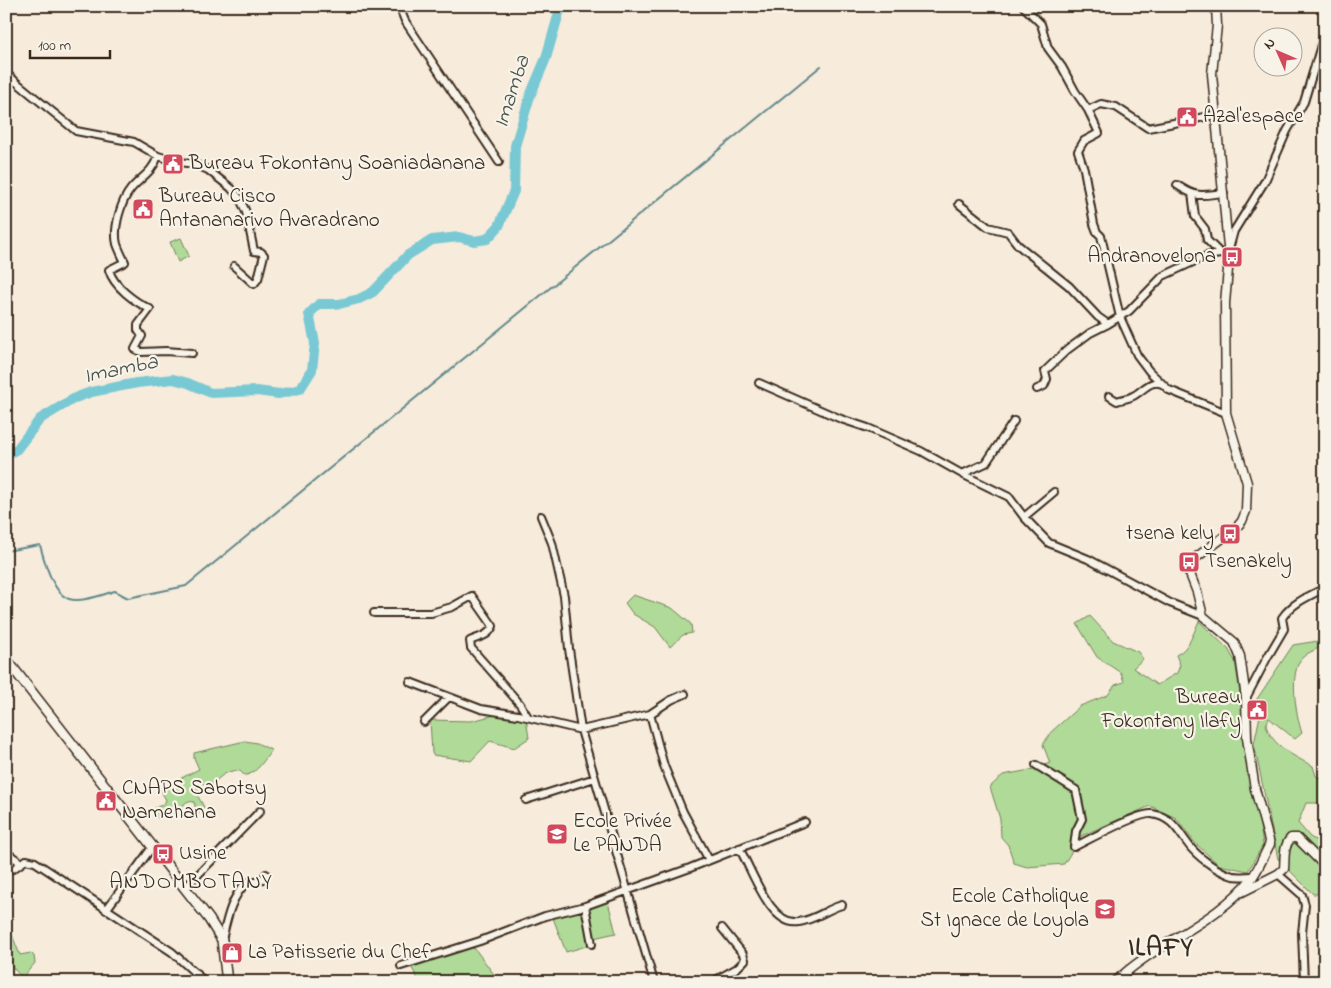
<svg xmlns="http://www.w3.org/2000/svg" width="1331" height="988" font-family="'Indie Flower',sans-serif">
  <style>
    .green { fill: #afda98; stroke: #75825b }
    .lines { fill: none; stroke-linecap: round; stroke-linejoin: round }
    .stream { stroke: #60898b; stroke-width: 2 }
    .river { stroke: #79c9d4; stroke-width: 10 }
    .minor-casing { stroke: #3b2a1e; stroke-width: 10 }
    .tertiary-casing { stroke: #3b2a1e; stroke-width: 11 }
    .secondary-casing { stroke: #3b2a1e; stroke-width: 12 }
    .minor { stroke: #f7f3e8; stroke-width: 6 }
    .tertiary { stroke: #f7f3e8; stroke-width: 8 }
    .secondary { stroke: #f7f3e8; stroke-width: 9 }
    .labels { text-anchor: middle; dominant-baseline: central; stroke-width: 4.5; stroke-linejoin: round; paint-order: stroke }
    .poi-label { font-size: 21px; fill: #3b2a1e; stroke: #f7f3e8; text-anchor: start }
    .water-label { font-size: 22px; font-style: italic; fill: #4a524c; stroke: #f7f3e8 }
    .neighbourhood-label { font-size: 22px; letter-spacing: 1px; fill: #3b2a1e; stroke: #f7f3e8 }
    .district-label { font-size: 26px; font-weight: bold; letter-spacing: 1px; fill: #3b2a1e; stroke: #f7f3e8 }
  </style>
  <rect width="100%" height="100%" fill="#f7ebdb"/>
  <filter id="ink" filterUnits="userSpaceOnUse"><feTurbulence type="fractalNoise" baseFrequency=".02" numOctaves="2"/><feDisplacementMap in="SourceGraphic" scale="10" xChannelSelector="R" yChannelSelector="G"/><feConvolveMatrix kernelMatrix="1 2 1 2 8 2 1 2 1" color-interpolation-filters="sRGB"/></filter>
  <g filter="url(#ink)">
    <path class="green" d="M181,238L189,256L178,262L170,242Z
      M633,595L672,608L691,624L692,633L683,635L670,647L655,627L633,614L625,603Z
      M1090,616L1113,641L1138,652L1143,659L1133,668L1157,685L1177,673L1180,665L1176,655C1189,649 1193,634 1199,621L1228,649L1235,661L1263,845L1248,871L1219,865L1195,843L1176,818L1150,806L1081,836L1064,864L1027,867L1014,863L1008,845L1001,837L1000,819L990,787L1003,775L1030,770L1050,763L1043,745L1050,733L1080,706L1108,695L1115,685L1124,682L1121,673L1097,657L1077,624Z
      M1324,640C1318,652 1312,649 1303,657C1288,670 1296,716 1302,733L1295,739L1269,718L1266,725C1271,745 1295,757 1313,766L1316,776L1325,780V803H1306L1298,823L1310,837L1325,845V894H1313L1278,859L1254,744L1262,706L1255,702L1293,645Z
      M495,715L526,718L529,738L514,748L490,741L471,761L433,755L432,753L430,720L471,721Z
      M245,741L257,743L271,750V751C265,759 255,776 244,775L240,771C229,769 219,776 213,785L201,783L196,793L204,807L201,812L197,814L194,802L188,801L184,804L182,808L179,810L176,808L172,811V816L169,818L165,816L159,819L153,814L155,808L164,804L166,800L160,789L199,769L194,758V753Z
      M608,902L616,933L589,939L590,945L566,952L553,918Z
      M6,920L20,955L31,953L34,956L35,963L23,977C3,965 6,940 6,920Z
      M470,947L475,949L496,977L491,982H423L418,979L409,963Z"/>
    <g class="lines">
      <path class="stream" d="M6,551L40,545C44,560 53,594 69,599C81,603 104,594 115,591L128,598L186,586L821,66"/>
      <path class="river" d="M6,455L17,449L40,419L75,398L91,392L137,383L173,379L188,383L211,393L257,391L279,394L300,389L312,370L315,343L309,314L319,304H339L359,299L373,292L408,255L432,240L459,237L474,241L487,239L499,226L514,191L515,146L530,96L546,58L561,6"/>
      <g class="minor-casing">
        <path id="minor" d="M399,6L405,21L499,162
          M1023,6L1041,24L1048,48L1062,67L1075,91L1088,110L1101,104L1116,107L1148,128L1215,115
          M6,73L15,81
          M6,79L16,82L76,131L134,142L158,156L180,162L194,164L208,170L231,188L240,199L246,212L254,251L261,252L264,255L258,279L254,284L234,266
          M1088,110L1099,133L1084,141L1078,151L1084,169L1094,224L1097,232L1101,236L1120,317L1137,355L1149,371L1169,390L1226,413
          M158,156C152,173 142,176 131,189C121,201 113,228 117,244C119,250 122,256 125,262L109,270C114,287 135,302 150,309L138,325V330L142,336L135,349L141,352L166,351L192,353
          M1177,185C1198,199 1201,195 1224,193
          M1192,193L1195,216L1205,229L1207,240L1221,254
          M959,204L988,227L1008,232L1018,245L1069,286L1098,317L1108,324
          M759,383L841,419L868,428L921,451L962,474L1009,497L1024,517L1049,543L1088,559L1170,603L1203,616
          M1037,389L1044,386L1047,379L1045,371L1067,350L1090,333L1108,324L1129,311L1163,276L1206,256L1228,253L1234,231L1265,181L1287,131L1304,102L1325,32
          M1109,396L1117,401C1122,399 1128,399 1133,396C1143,391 1150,379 1162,384
          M962,474L986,463L1014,421
          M541,516L552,543L564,596L569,649L581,730L654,982
          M1024,517L1054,492
          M374,613H431L452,607L472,596L493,626C488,637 480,636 470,641L471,648L520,704L528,717
          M410,682L481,709L518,715L581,730L650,714L671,700L685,694
          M1246,698L1267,658L1284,629L1282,618C1292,603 1309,596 1325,588
          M650,714L664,766L683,812L709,860
          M424,722L449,697
          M1036,765L1076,790L1082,819L1076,831L1074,847C1088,840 1139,812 1152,814C1174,817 1179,834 1192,849C1202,860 1219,872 1233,876C1239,877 1247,876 1253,876
          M526,800L595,778
          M739,848C752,869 770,927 799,922C817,919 827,909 842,905
          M6,852L20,862
          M13,869L26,860L35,862L172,952L205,982
          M1278,874L1302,895L1305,905L1302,933L1304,982
          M185,888L260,811
          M585,906L592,944
          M106,910L153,846
          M222,940C227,919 231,897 247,882H256L263,879L266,874
          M401,966L480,941L545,916L585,906L690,868L805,822
          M191,982L197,973
          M712,982L737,968L745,960L743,954L722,928"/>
      </g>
      <g class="tertiary-casing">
        <path id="tertiary" d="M1242,892L1278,874L1284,869C1285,858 1283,846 1291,838H1297L1325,866
          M1115,982C1156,942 1216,924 1252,878C1259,868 1264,855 1270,844L1255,789L1247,738L1246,698L1240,656L1234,642L1203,616L1197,592L1188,569L1190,562L1236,528L1242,521L1246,511L1247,483L1226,413L1225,303L1229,258L1212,74L1217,25L1216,6"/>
      </g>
      <g class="secondary-casing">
        <path id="secondary" d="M6,659L209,919L222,940L227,982"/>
      </g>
      <use href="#minor" class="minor"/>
      <use href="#tertiary" class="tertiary"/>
      <use href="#secondary" class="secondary"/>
    </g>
  </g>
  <defs>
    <g id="civic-square" transform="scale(1.125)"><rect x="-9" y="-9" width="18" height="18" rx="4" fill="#d1495b" stroke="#f7f3e8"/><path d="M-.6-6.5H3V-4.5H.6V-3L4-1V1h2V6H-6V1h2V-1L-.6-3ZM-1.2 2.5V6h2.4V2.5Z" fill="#fff"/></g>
    <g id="bus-square" transform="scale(1.125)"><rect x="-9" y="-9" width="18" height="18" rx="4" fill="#d1495b" stroke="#f7f3e8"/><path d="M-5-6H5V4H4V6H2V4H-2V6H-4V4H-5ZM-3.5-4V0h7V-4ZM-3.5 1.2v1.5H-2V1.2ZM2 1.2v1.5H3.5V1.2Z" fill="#fff"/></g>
    <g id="school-square" transform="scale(1.125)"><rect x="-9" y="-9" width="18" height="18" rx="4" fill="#d1495b" stroke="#f7f3e8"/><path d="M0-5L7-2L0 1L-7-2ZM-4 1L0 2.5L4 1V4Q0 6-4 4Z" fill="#fff"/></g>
    <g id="shop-square" transform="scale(1.125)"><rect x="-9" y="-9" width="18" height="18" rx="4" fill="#d1495b" stroke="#f7f3e8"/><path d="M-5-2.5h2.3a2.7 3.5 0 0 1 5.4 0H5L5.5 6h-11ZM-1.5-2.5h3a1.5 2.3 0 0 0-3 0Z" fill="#fff"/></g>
  </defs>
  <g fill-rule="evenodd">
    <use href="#civic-square" x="1187" y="117"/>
    <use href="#civic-square" x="173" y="164"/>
    <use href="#civic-square" x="143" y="209"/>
    <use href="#bus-square" x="1232" y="257"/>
    <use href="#bus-square" x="1230" y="534"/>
    <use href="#bus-square" x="1189" y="562"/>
    <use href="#civic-square" x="1257" y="710"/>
    <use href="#civic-square" x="106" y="801"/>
    <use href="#school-square" x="557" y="834"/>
    <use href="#bus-square" x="163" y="854"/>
    <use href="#school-square" x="1105" y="909"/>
    <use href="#shop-square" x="232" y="953"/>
  </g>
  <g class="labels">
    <g class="poi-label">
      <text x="1203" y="117">Azal'espace</text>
      <text x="189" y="164">Bureau Fokontany Soaniadanana</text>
      <text x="159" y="197">Bureau Cisco<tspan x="159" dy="24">Antananarivo Avaradrano</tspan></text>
      <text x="1216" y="257" text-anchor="end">Andranovelona</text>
      <text x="1214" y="534" text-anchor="end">tsena kely</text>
      <text x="1205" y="562">Tsenakely</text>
      <text x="1241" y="698" text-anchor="end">Bureau<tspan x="1241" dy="24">Fokontany Ilafy</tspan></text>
      <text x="122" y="789">CNAPS Sabotsy<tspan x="122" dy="24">Namehana</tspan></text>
      <text x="573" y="822">Ecole Privée<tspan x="573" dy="24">Le PANDA</tspan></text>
      <text x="179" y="854">Usine</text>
      <text x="1089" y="897" text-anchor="end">Ecole Catholique<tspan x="1089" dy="24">St Ignace de Loyola</tspan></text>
      <text x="248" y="953">La Patisserie du Chef</text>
    </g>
    <g class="water-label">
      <text transform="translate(513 92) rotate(-72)">Imamba</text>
      <text transform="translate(121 370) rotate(-12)">Imamba</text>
    </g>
    <g class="neighbourhood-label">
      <text x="191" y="883">ANDOMBOTANY</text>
    </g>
    <g class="district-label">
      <text x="1161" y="949">ILAFY</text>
    </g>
  </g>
  <rect width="1331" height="988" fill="none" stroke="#f7f3e8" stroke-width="25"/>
  <rect x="12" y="12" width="1306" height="963" fill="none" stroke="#3b2a1e" stroke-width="2" filter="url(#ink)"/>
  <g transform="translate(1278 52) rotate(315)"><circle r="24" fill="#f7f3e8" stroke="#aca397"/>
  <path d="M0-4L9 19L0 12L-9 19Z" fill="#d1495b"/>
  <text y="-8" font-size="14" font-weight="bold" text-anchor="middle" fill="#3b2a1e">N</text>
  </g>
  <path d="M30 50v8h80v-8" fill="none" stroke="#3b2a1e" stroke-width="2.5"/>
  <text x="38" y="50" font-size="15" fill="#3b2a1e" stroke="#f7f3e8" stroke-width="4" paint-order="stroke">100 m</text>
</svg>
